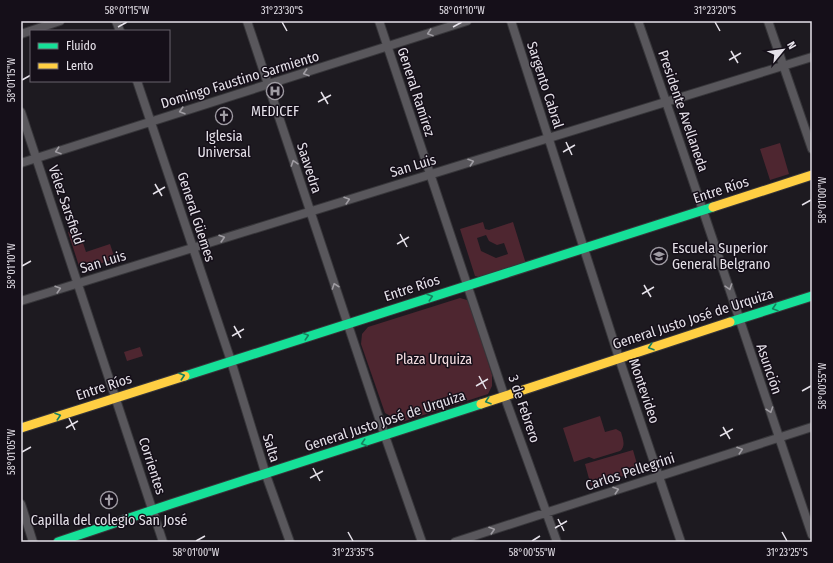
<svg xmlns="http://www.w3.org/2000/svg" width="833" height="563" font-family="'Fira Sans Condensed',sans-serif">
  <style>
    .green { fill: #4e2630; fill-rule: evenodd }
    .lines { fill: none; stroke-linecap: round; stroke-linejoin: round }
    .street-casing { stroke: #37363a; stroke-width: 10 }
    .fast-casing { stroke: #37363a; stroke-width: 11 }
    .slow-casing { stroke: #37363a; stroke-width: 11 }
    .street { stroke: #59575c; stroke-width: 8 }
    .fast { stroke: #16e098; stroke-width: 9 }
    .slow { stroke: #ffcf43; stroke-width: 9 }
    .oneway { stroke: #9f9ca2 }
    .oneway2 { stroke: #16825f }
    .ticks { fill: none; stroke: #e5e1e9; stroke-width: 1.5 }
    .labels { text-anchor: middle; dominant-baseline: central; stroke-width: 3; stroke-linejoin: round; paint-order: stroke }
    .street-label { font-size: 14px; fill: #e5e1e9; stroke: #150f19 }
    .poi-label { font-size: 14px; fill: #e5e1e9; stroke: #150f19 }
    .park-label { font-size: 14px; fill: #f3dbdf; stroke: #150f19 }
    .neatline { fill: none; stroke: #e5e1e9; stroke-width: 1.5 }
    .ticks-label { font-size: 10px; text-anchor: middle; fill: #e5e1e9 }
  </style>
  <rect width="100%" height="100%" fill="#1d1a20"/>
  <path class="green" d="M780,143L789,174L770,180L760,149Z
    M483,222L485,229L489,230L513,222L526,264L482,278L475,276L460,229ZM486,235L489,241L497,245L504,243L508,254L496,258L481,251L477,238Z
    M78,228L86,252L110,244L115,259L86,268L79,266L68,232Z
    M460,298L467,300L471,307L492,375V386L488,394L402,422L385,413L361,344L362,334L368,327Z
    M140,347L143,356L127,361L124,352Z
    M600,416L605,432L616,429L621,432C623,439 626,446 620,451L594,459L589,457L574,462L563,428Z
    M633,450L639,471L591,486L585,464Z"/>
  <g class="lines">
    <g class="street-casing">
      <path id="street" d="M116,21L120,31
        M247,21L385,436L422,542
        M379,21L504,395L557,542
        M511,21L619,358L681,542
        M638,21C698,192 754,364 812,535
        M768,21L812,149
        M21,34L60,21
        M137,81L231,361L266,475L290,542
        M21,112L163,542
        M21,163L467,21
        M21,301C285,219 548,138 812,57
        M21,504L33,542
        M455,542L812,427"/>
    </g>
    <g class="fast-casing">
      <path id="fast" d="M730,322L812,296
        M185,376L713,207
        M58,542L171,504L481,404"/>
    </g>
    <g class="slow-casing">
      <path id="slow" d="M713,207L812,175
        M481,404L730,322
        M21,428L185,376"/>
    </g>
    <use href="#street" class="street"/>
    <use href="#fast" class="fast"/>
    <use href="#slow" class="slow"/>
  </g>
  <defs><path id="oneway-chevron" d="M-2-3.5L2.5 0L-2 3.5" fill="none" stroke-width="1.6" stroke-linecap="round" stroke-linejoin="round"/></defs>
  <g class="oneway">
    <use href="#oneway-chevron" transform="translate(430 33) rotate(162)"/>
    <use href="#oneway-chevron" transform="translate(306 73) rotate(162)"/>
    <use href="#oneway-chevron" transform="translate(182 111) rotate(163)"/>
    <use href="#oneway-chevron" transform="translate(58 151) rotate(162)"/>
    <use href="#oneway-chevron" transform="translate(471 162) rotate(-18)"/>
    <use href="#oneway-chevron" transform="translate(294 163) rotate(-108)"/>
    <use href="#oneway-chevron" transform="translate(347 200) rotate(-17)"/>
    <use href="#oneway-chevron" transform="translate(222 238) rotate(-17)"/>
    <use href="#oneway-chevron" transform="translate(335 286) rotate(-109)"/>
    <use href="#oneway-chevron" transform="translate(729 287) rotate(72)"/>
    <use href="#oneway-chevron" transform="translate(58 289) rotate(-17)"/>
    <use href="#oneway-chevron" transform="translate(770 410) rotate(71)"/>
    <use href="#oneway-chevron" transform="translate(740 450) rotate(-18)"/>
    <use href="#oneway-chevron" transform="translate(616 490) rotate(-18)"/>
    <use href="#oneway-chevron" transform="translate(492 530) rotate(-18)"/>
  </g>
  <g class="oneway2">
    <use href="#oneway-chevron" transform="translate(430 297) rotate(-18)"/>
    <use href="#oneway-chevron" transform="translate(775 308) rotate(162)"/>
    <use href="#oneway-chevron" transform="translate(306 336) rotate(-18)"/>
    <use href="#oneway-chevron" transform="translate(651 347) rotate(162)"/>
    <use href="#oneway-chevron" transform="translate(182 376) rotate(-18)"/>
    <use href="#oneway-chevron" transform="translate(488 401) rotate(161)"/>
    <use href="#oneway-chevron" transform="translate(58 416) rotate(-18)"/>
    <use href="#oneway-chevron" transform="translate(364 443) rotate(162)"/>
  </g>
  <path class="ticks" d="M282,22L287,31M715,22L720,31M118,27L127,22M453,27L462,22M731,51L738,63M729,60L741,53M22,80L31,75M321,92L328,104M318,102L331,95M566,142L572,155M563,152L575,145M155,184L162,196M153,194L165,187M802,205L811,200M400,234L407,247M397,244L409,237M22,266L31,261M644,285L651,297M642,294L654,287M234,326L241,338M232,336L244,329M479,376L486,389M476,386L488,379M802,391L811,386M69,418L75,430M723,427L730,439M66,428L78,421M720,436L733,429M22,452L31,447M313,468L320,481M310,478L323,471M558,519L564,531M555,528L567,521M348,532L353,541M782,532L787,541M196,541L205,536M532,541L540,536"/>
  <defs>
    <g id="hospital-ring" transform="scale(0.9)"><circle r="9.5" fill="#150f19" stroke="#9f9ba3" stroke-width="1.5"/><path d="M-5-5h3v3.5h4V-5h3V5h-3V1.5h-4V5h-3Z" fill="#9f9ba3"/></g>
    <g id="church-ring" transform="scale(0.9)"><circle r="9.5" fill="#150f19" stroke="#9f9ba3" stroke-width="1.5"/><path d="M-1.2-6h2.4v3.5h3.3v2.4h-3.3V6h-2.4V-.1h-3.3v-2.4h3.3Z" fill="#9f9ba3"/></g>
    <g id="university-ring" transform="scale(0.9)"><circle r="9.5" fill="#150f19" stroke="#9f9ba3" stroke-width="1.5"/><path d="M0-5L7-2L0 1L-7-2ZM-4 1L0 2.5L4 1V4Q0 6-4 4Z" fill="#9f9ba3"/></g>
  </defs>
  <g fill-rule="evenodd">
    <use href="#hospital-ring" x="275" y="91"/>
    <use href="#church-ring" x="224" y="116"/>
    <use href="#university-ring" x="659" y="256"/>
    <use href="#church-ring" x="109" y="500"/>
  </g>
  <g class="labels">
    <g class="street-label">
      <text transform="translate(240 80) rotate(-17)">Domingo Faustino Sarmiento</text>
      <text transform="translate(545 85) rotate(72)">Sargento Cabral</text>
      <text transform="translate(416 92) rotate(72)">General Ramírez</text>
      <text transform="translate(683 111) rotate(71)">Presidente Avellaneda</text>
      <text transform="translate(413 166) rotate(-17)">San Luis</text>
      <text transform="translate(309 168) rotate(72)">Saavedra</text>
      <text transform="translate(721 190) rotate(-18)">Entre Ríos</text>
      <text transform="translate(66 205) rotate(71)">Vélez Sarsfield</text>
      <text transform="translate(196 217) rotate(72)">General Güemes</text>
      <text transform="translate(103 262) rotate(-17)">San Luis</text>
      <text transform="translate(412 288) rotate(-18)">Entre Ríos</text>
      <text transform="translate(693 319) rotate(-18)">General Justo José de Urquiza</text>
      <text transform="translate(769 369) rotate(71)">Asunción</text>
      <text transform="translate(104 387) rotate(-18)">Entre Ríos</text>
      <text transform="translate(644 391) rotate(71)">Montevideo</text>
      <text transform="translate(524 409) rotate(71)">3 de Febrero</text>
      <text transform="translate(385 421) rotate(-18)">General Justo José de Urquiza</text>
      <text transform="translate(271 448) rotate(73)">Salta</text>
      <text transform="translate(152 466) rotate(72)">Corrientes</text>
      <text transform="translate(630 472) rotate(-18)">Carlos Pellegrini</text>
    </g>
    <g class="poi-label">
      <text x="275" y="111">MEDICEF</text>
      <text x="224" y="136">Iglesia<tspan x="224" dy="16">Universal</tspan></text>
      <text x="672" y="248" text-anchor="start">Escuela Superior<tspan x="672" dy="16">General Belgrano</tspan></text>
      <text x="109" y="520">Capilla del colegio San José</text>
    </g>
    <g class="park-label">
      <text x="434" y="359">Plaza Urquiza</text>
    </g>
  </g>
  <rect width="833" height="563" fill="none" stroke="#150f19" stroke-width="44"/>
  <rect x="30" y="30" width="140" height="52" fill="#150f19" stroke="#68636c"/>
  <rect x="38" y="43" width="20" height="6" fill="#16e098" stroke="#68636c"/>
  <text x="66" y="50" font-size="12" fill="#e5e1e9">Fluido</text>
  <rect x="38" y="63" width="20" height="6" fill="#ffcf43" stroke="#68636c"/>
  <text x="66" y="70" font-size="12" fill="#e5e1e9">Lento</text>
  <g transform="translate(783 50) rotate(61)" stroke="#150f19" stroke-width="3" paint-order="stroke">
  <path d="M0-3L7 15L0 10L-7 15Z" fill="#e5e1e9"/>
  <text y="-6" font-size="11" font-weight="bold" text-anchor="middle" fill="#e5e1e9">N</text>
  </g>
  <rect x="22" y="22" width="789" height="519" class="neatline"/>
  <g class="ticks-label">
    <text x="127" y="14">58°01'15"W</text>
    <text x="282" y="14">31°23'30"S</text>
    <text x="462" y="14">58°01'10"W</text>
    <text x="715" y="14">31°23'20"S</text>
    <text transform="translate(11 80) rotate(-90)" y="4">58°01'15"W</text>
    <text transform="translate(822 200) rotate(-90)" y="4">58°01'00"W</text>
    <text transform="translate(11 266) rotate(-90)" y="4">58°01'10"W</text>
    <text transform="translate(822 386) rotate(-90)" y="4">58°00'55"W</text>
    <text transform="translate(11 452) rotate(-90)" y="4">58°01'05"W</text>
    <text x="196" y="556">58°01'00"W</text>
    <text x="353" y="556">31°23'35"S</text>
    <text x="532" y="556">58°00'55"W</text>
    <text x="787" y="556">31°23'25"S</text>
  </g>
</svg>
